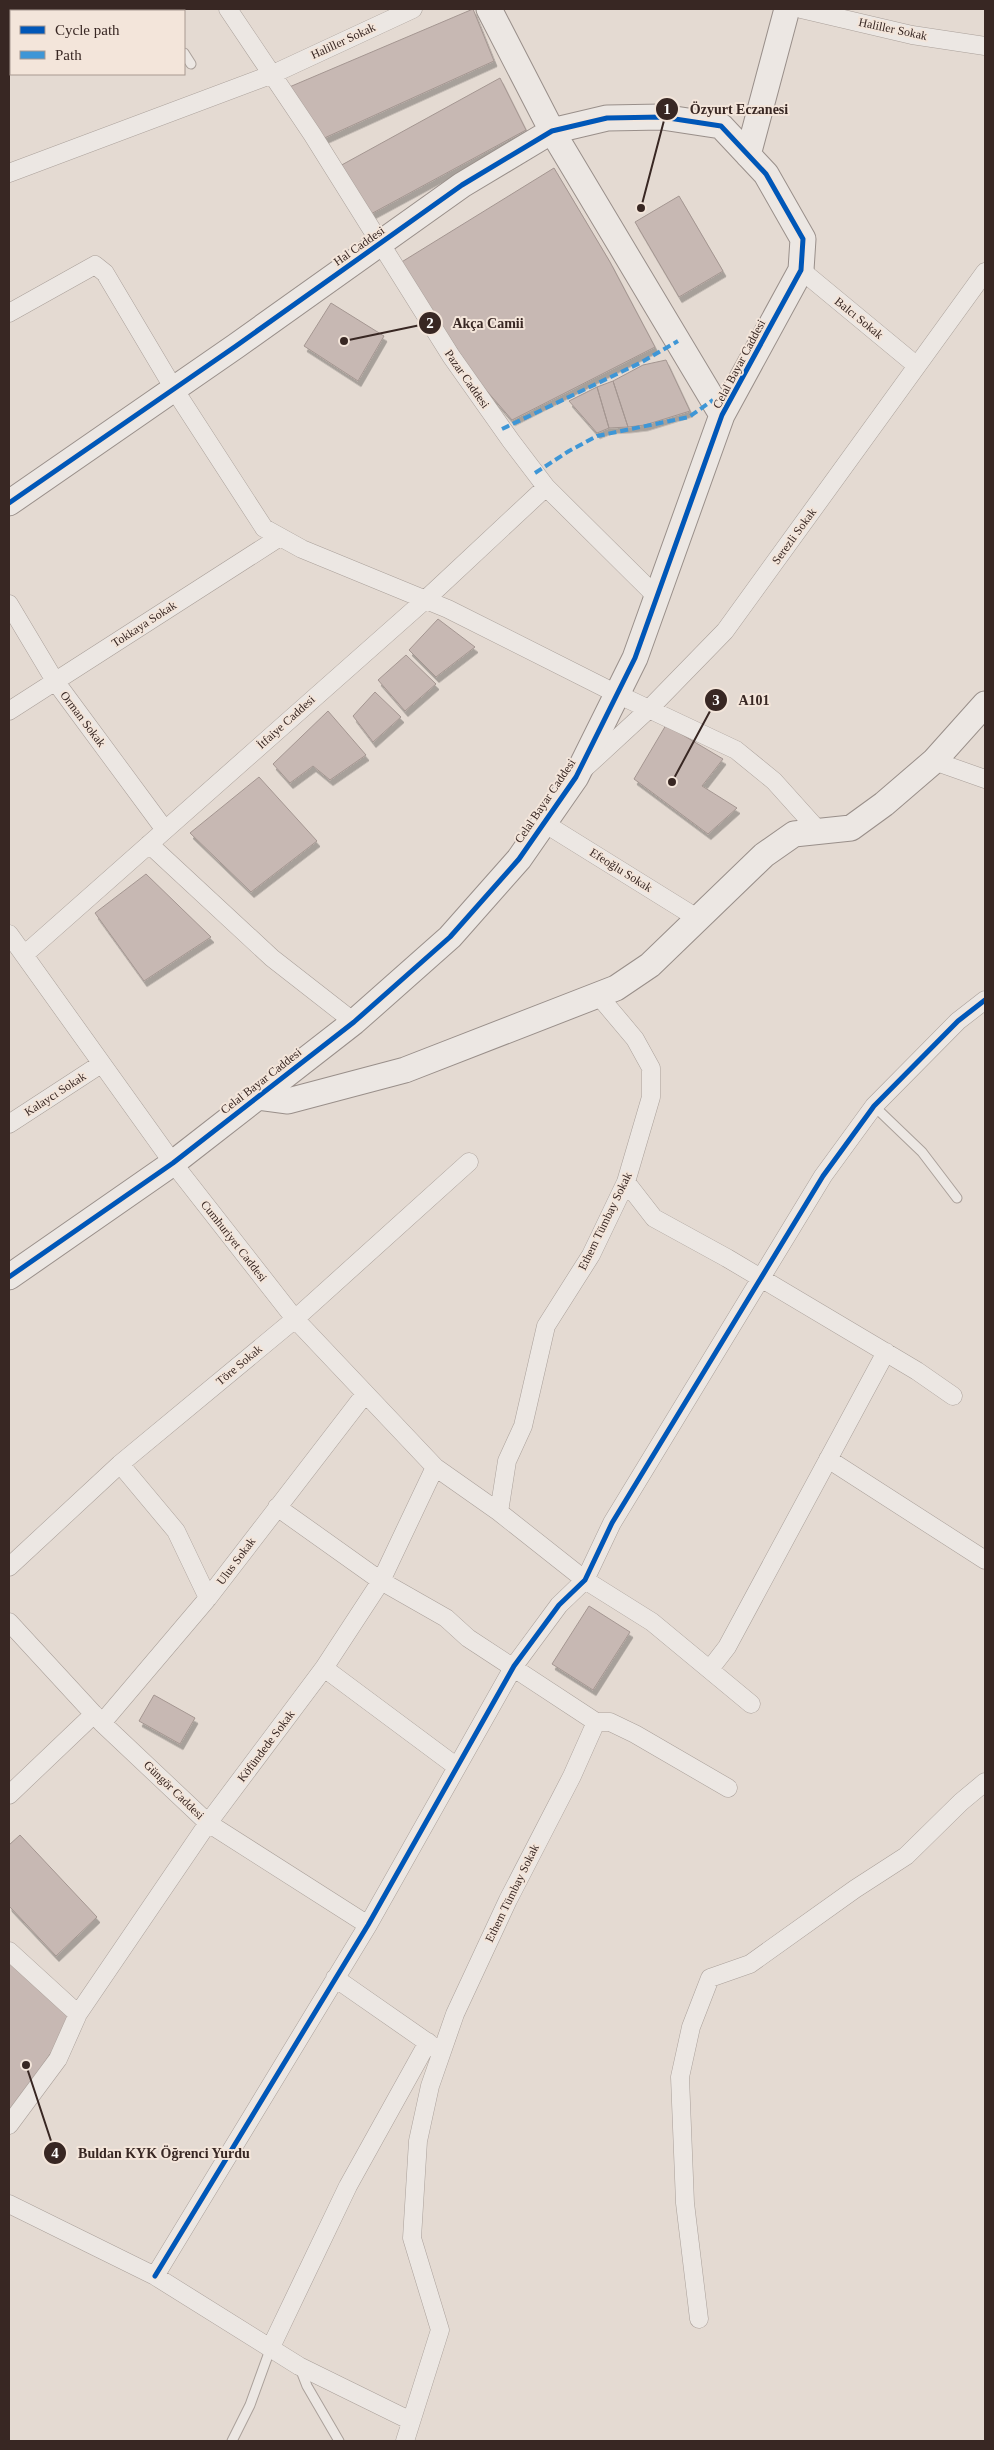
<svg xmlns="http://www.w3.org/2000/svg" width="994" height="2450" font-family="Georgia,serif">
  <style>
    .building { fill: #c7b8b3; stroke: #a49691; filter: url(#shadow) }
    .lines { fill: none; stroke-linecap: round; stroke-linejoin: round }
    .lane-casing { stroke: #aaa09a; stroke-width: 11 }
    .street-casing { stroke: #aaa09a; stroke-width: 19 }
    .secondary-casing { stroke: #998f8a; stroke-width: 27 }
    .lane { stroke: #ece7e3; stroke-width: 9 }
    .street { stroke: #ece7e3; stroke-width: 18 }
    .secondary { stroke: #ece7e3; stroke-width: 25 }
    .quiet { stroke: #3e96d6; stroke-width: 4; stroke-dasharray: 8 4; stroke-linecap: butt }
    .cycleway-casing { stroke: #f3e5da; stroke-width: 8 }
    .cycleway { stroke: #0057b8; stroke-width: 5 }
    .labels { text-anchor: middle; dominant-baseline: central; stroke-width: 4; stroke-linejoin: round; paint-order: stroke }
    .street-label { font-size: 12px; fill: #382723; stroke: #f3e5da }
    .leader { fill: none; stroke: #382723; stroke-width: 2 }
    .callout-dot { fill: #382723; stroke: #f3e5da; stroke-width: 2 }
    .mark-label { font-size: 15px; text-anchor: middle; font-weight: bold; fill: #fff }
    .callout-label { font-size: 14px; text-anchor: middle; font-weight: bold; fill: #382723; stroke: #f3e5da; stroke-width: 4; stroke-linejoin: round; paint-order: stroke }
  </style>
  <defs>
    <filter id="shadow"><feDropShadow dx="3" dy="5.5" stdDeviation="0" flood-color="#0004"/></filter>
  </defs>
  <rect width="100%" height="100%" fill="#e4dad2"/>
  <path class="building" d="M473,9L494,61L320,140L287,88Z
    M500,78L526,130L369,215L338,167Z
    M554,168L610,262L655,347L512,420L479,382L400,263Z
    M679,196L723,271L679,297L635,222Z
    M331,303L384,336L358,381L304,346Z
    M666,360L690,411L645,425L628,427L613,381L643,365Z
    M613,381L628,427L609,428L597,387Z
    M597,387L609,428L597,433L569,401Z
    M438,619L475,647L436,677L409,650Z
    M406,655L436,684L405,711L378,680Z
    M375,692L401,717L373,742L353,716Z
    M328,711L366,755L330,780L313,766L290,783L273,764Z
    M666,725L723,759L702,786L737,808L708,834L634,779Z
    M259,777L317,841L251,892L190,833Z
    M146,874L211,937L144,981L95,913Z
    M589,1606L630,1632L593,1690L552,1664Z
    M154,1695L195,1718L180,1744L139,1721Z
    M20,1835L97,1917L56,1956L9,1906V1845Z
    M9,1956L76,2015L9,2116Z"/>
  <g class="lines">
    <g class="lane-casing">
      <path id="lane" d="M157,9L159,11
        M184,53L191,64
        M874,1106L922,1152L957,1198
        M300,2368L307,2386L339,2441
        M232,2441L250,2405L271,2347"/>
    </g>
    <g class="street-casing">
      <path id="street" d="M228,9L312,134L451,356L511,441L546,487L657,597
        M801,9L912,35L985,46
        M9,173L273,74L413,9
        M801,270L917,366
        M9,313L95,265L105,273L174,389L264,528L302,549L448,609L617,694L736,750L774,781L818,830
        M9,604L55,681L165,830
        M9,711L280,537
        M934,761L985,779
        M585,768L649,709L725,631L985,272
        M544,823L697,918
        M149,844L272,958L354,1022
        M9,934L173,1163L295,1319L435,1467L499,1512L585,1580L652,1622L751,1704
        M24,955L425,600L546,487
        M9,1124L101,1064
        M626,1182L654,1218L727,1258L917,1371L953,1396
        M828,1459L985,1560
        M120,1464L176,1531L208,1598
        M277,1507L381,1581L446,1618L468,1638L596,1722L572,1776L508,1900L455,2014L430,2086L418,2141L412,2238L440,2330L405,2441
        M499,1512L507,1461L523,1426L546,1326L591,1255L626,1182L651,1097V1068L635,1039L598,995
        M9,1567L120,1464L295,1319L469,1162
        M9,1622L102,1723L208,1823L368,1925
        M324,1668L457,1767
        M710,1669L727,1647L886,1352
        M596,1722H610L635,1734L728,1788
        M102,1723L208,1598L365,1394
        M9,1795L94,1714
        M9,1951L78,2014L58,2059L9,2125
        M335,1978L437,2049
        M78,2014L208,1823L324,1668L381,1581L435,1467
        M9,2204L155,2276L299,2366L411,2421
        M155,2276L368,1925L514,1666L559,1605L585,1580L612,1523L823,1176L874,1106L958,1021L985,1000
        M699,2319L685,2203L680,2077L691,2027L710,1978L750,1964L855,1889L906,1856L961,1802L985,1782
        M271,2347L348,2186L428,2042"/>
    </g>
    <g class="secondary-casing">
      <path id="secondary" d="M489,9L552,131L722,415
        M748,155L787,9
        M9,503L236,346L462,185L552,131L607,118L662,117L721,126L766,174L803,239L801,270L722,415L635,658L576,777L519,859L450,937L354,1022L173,1163L9,1277
        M258,1097L288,1101L405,1070L616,988L650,965L764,855L794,834L851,828L884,804L934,761L985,704"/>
    </g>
    <use href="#lane" class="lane"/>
    <use href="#street" class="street"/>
    <use href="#secondary" class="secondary"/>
    <path class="quiet" d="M502,429L642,362L678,341
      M535,473L569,451L597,436L689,417L713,400"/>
    <g class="cycleway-casing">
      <path id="cycleway" d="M9,503L236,346L462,185L552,131L607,118L662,117L721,126L766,174L803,239L801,270L722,415L635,658L576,777L519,859L450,937L354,1022L173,1163L9,1277
        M155,2276L368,1925L514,1666L559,1605L585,1580L612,1523L823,1176L874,1106L958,1021L985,1000"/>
    </g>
    <use href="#cycleway" class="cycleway"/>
  </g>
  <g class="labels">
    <g class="street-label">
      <text transform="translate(893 29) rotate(12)">Haliller Sokak</text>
      <text transform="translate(343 41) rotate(-25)">Haliller Sokak</text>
      <text transform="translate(359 246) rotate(-35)">Hal Caddesi</text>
      <text transform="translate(859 318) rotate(39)">Balcı Sokak</text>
      <text transform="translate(739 364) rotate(-62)">Celal Bayar Caddesi</text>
      <text transform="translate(467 379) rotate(55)">Pazar Caddesi</text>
      <text transform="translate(794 536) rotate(-54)">Serezli Sokak</text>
      <text transform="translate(144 624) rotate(-33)">Tokkaya Sokak</text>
      <text transform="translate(83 719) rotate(53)">Orman Sokak</text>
      <text transform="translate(286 722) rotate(-42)">İtfaiye Caddesi</text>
      <text transform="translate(545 801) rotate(-56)">Celal Bayar Caddesi</text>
      <text transform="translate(621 870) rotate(32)">Efeoğlu Sokak</text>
      <text transform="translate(261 1081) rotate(-38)">Celal Bayar Caddesi</text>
      <text transform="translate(55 1094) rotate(-33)">Kalaycı Sokak</text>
      <text transform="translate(605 1221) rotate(-64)">Ethem Tümbay Sokak</text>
      <text transform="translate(234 1241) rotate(52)">Cumhuriyet Caddesi</text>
      <text transform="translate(239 1365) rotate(-40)">Töre Sokak</text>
      <text transform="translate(236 1561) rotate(-53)">Ulus Sokak</text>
      <text transform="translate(266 1746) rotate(-53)">Köfündede Sokak</text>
      <text transform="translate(174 1790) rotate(44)">Güngör Caddesi</text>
      <text transform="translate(512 1893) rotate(-64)">Ethem Tümbay Sokak</text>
    </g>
  </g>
  <path class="leader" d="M641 208L667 109M344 341L430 323M672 782L716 700M26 2065L55 2153"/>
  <g class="callout-dot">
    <circle cx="641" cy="208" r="5"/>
    <circle cx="344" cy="341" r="5"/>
    <circle cx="672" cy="782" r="5"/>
    <circle cx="26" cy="2065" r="5"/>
    <circle cx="667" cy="109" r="12"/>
    <circle cx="430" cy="323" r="12"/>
    <circle cx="716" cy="700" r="12"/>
    <circle cx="55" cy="2153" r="12"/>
  </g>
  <g class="mark-label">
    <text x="667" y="114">1</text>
    <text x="430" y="328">2</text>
    <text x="716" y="705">3</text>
    <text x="55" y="2158">4</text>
  </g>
  <g class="callout-label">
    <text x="739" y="114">Özyurt Eczanesi</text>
    <text x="488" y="328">Akça Camii</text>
    <text x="754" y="705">A101</text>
    <text x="164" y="2158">Buldan KYK Öğrenci Yurdu</text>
  </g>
  <rect width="994" height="2450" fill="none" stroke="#382723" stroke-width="20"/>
  <rect x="10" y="10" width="175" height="65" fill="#f3e5da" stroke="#a89991"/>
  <rect x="20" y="26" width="25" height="8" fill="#0057b8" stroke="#a89991"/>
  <text x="55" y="35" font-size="15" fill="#382723">Cycle path</text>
  <rect x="20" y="51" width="25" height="8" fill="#3e96d6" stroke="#a89991"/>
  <text x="55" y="60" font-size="15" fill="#382723">Path</text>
</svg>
